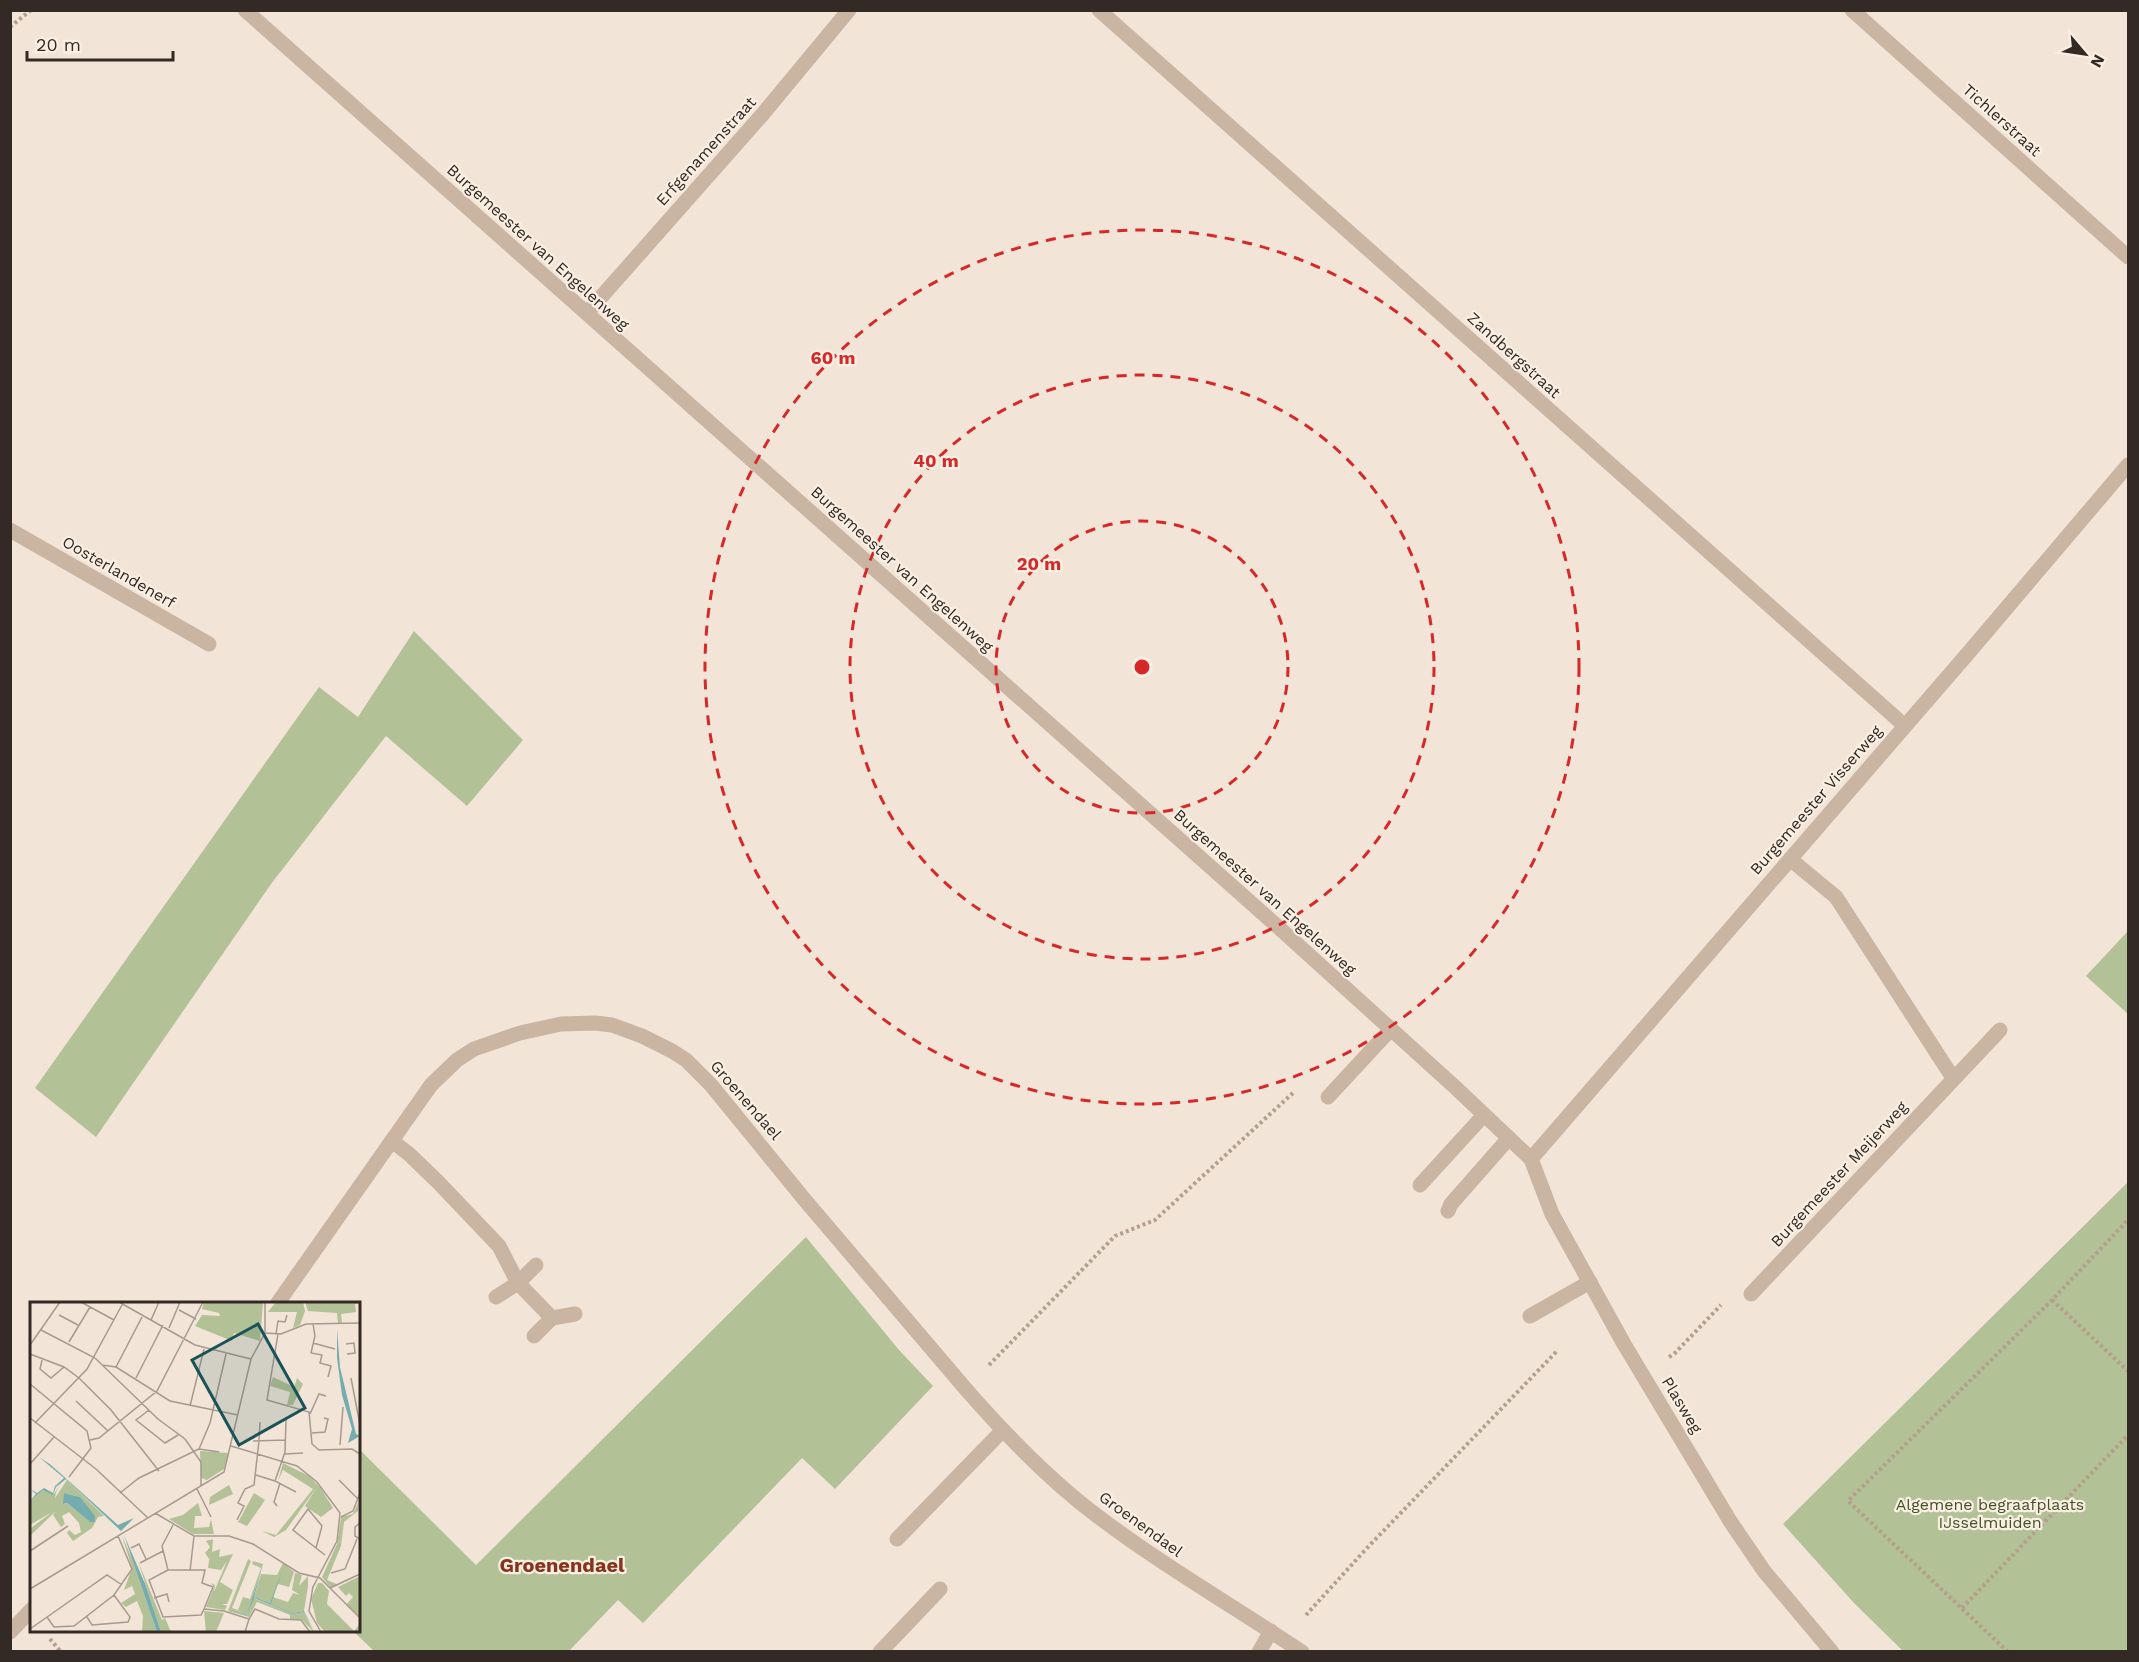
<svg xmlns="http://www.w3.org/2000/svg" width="2139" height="1662" font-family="'Work Sans',sans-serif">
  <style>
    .green { fill: #b3c196 }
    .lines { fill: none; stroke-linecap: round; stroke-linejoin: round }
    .path { stroke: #b59e8d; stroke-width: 4; stroke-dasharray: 3 3; stroke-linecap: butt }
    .service { stroke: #cab4a2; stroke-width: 15 }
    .minor { stroke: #cab4a2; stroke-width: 15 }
    .tertiary { stroke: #cab4a2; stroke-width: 15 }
    .ring { fill: none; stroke: #d62828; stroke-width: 3; stroke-dasharray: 10 8 }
    .labels { text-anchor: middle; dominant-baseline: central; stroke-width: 4.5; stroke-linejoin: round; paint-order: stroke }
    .street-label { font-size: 16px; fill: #342a25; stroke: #f9efe3 }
    .park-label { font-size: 16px; fill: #445328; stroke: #f9efe3 }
    .quarter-label { font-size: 20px; font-weight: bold; fill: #86341b; stroke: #f9efe3 }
    .inset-road { fill: none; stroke: #a69a90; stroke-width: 1.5 }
    .view { fill: #1a5357; fill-opacity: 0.15; stroke: #1a5357; stroke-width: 3 }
    .inset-edge { fill: none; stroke: #342a25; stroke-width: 3 }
    .centre { fill: #d62828; stroke: #f9efe3; stroke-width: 3 }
    .ring-label { font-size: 18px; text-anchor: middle; font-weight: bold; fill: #d62828; stroke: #f9efe3; stroke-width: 4.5; stroke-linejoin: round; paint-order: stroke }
  </style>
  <rect width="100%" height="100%" fill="#f2e5d7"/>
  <path class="green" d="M414,631L523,740L467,806L386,736L271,884L96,1137L35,1088L319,687L358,717Z
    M2128,931V1014L2086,976Z
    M2128,1182V1651H1903L1854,1603L1783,1524Z
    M806,1237L899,1350L933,1386L835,1489L802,1458L643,1623L618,1600L569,1651H374L353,1631L358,1630L359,1449L476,1565Z"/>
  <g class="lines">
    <path class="path" d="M10,27L31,10
      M2052,1300L2128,1371
      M1669,1357L1675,1353L1721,1305
      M989,1365L1115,1236L1155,1220L1294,1092
      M1962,1608L2128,1435
      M1306,1615L1367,1548L1558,1350
      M50,1639L61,1652
      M2008,1652L1848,1501L2052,1300L2128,1220"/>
    <path class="service" d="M1328,1097L1391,1029
      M1420,1185L1484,1115
      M1448,1211L1451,1204L1509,1138
      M496,1297L518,1283L536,1265
      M1530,1316L1590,1282
      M534,1336L552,1318L575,1314"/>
    <path class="minor" d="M1099,10L1905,726
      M1852,10L2128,257
      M587,313L762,115L849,10
      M10,530L209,644
      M1790,859L1836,897L1953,1078
      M392,1141L409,1154L438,1182L499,1246L518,1283L552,1318
      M1531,1159L1970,651L2128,465
      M1751,1294L2000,1030
      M277,1304L431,1085L457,1060L474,1049L520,1033L561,1024L595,1023L612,1025L642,1036L672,1051L686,1060L711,1085L804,1199L964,1387C1004,1433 1047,1478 1096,1515C1162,1565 1233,1606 1302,1652
      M897,1539L1003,1430
      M10,1632L32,1609
      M880,1652L940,1589
      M1259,1652L1271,1631"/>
    <path class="tertiary" d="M245,10L1277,926L1456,1088L1531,1159L1552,1214L1624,1344L1730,1521L1764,1571L1832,1652"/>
  </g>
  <g class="ring">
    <circle cx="1142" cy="667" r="146"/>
    <circle cx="1142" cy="667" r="292"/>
    <circle cx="1142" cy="667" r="437"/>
  </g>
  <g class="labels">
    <g class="street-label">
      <text transform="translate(2002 120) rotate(42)">Tichlerstraat</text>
      <text transform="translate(706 151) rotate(-48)">Erfgenamenstraat</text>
      <text transform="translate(538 247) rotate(42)">Burgemeester van Engelenweg</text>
      <text transform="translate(1514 355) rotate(42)">Zandbergstraat</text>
      <text transform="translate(902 569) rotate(42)">Burgemeester van Engelenweg</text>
      <text transform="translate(119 572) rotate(30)">Oosterlandenerf</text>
      <text transform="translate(1816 800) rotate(-49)">Burgemeester Visserweg</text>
      <text transform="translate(1265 892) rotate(42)">Burgemeester van Engelenweg</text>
      <text transform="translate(746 1100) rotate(49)">Groenendael</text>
      <text transform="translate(1839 1174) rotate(-47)">Burgemeester Meijerweg</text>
      <text transform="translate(1682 1405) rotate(59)">Plasweg</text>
      <text transform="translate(1141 1524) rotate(36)">Groenendael</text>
    </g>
    <g class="park-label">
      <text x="1990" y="1504">Algemene begraafplaats<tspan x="1990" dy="18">IJsselmuiden</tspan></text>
    </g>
    <g class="quarter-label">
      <text x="562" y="1565">Groenendael</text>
    </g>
  </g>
  <g transform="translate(30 1302)">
    <rect width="330" height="330" fill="#f2e5d7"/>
    <path d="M174,0H233L230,39L204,31L202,39L165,24L172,13L190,14L189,11L172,7ZM246,0H273L275,9L270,23L263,26L267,10H238ZM275,0H330V1L325,2L326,10L311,12L312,21H308L307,11L278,9ZM243,75L264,85L267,76L273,82L263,103H257L260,90L240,84ZM170,149L198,151L194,167L177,178L171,176ZM253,161L279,174L290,185L303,206L291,215L275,204L287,185L256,228L244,235L232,229L246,233L283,187L253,168L248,179ZM37,178L74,214L68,215L62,226L43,239L37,231L39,228L45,233L51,230L49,221L39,210L32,214L35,222L31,225L23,213L26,209L0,234L1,226L22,210L0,223V199L13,188L24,192L31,181L26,190L25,196ZM34,191L50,195L65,220H60L37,201L34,202ZM199,183L203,192L179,203L180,195ZM224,191L235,198L217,224L208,220L201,233ZM168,201L172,214H165L164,226L179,225L181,217L184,232H163L139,217L153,213ZM328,201V209L314,220L311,244L297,278L309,283L300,285L292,275L307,242L311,215L323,212ZM92,234L102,256L127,330H112L113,314L107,299L96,305L91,301L105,292L102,284L94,288L102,266ZM183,237L182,250L190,247L189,255L203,252L190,280L203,288L197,302H192L197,304L195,308L176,305L184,285L181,281L185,283L184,290L197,259L191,268L178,266L180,252L179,257L175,251L180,245L176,239ZM218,257L221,259L202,306L208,308L213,295L220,297L231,266L222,262L223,259L233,262L232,266L217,312L202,307L217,313L223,296L263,312L274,310L284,330L272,318L260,317V313L227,300L219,315L198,309ZM108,259L132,318L135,316L141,330H131ZM253,261L264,270L259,285L248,282L240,301L224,295L231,272L247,273ZM265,271L272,273L269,284L278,274V284L274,309L263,311L241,302L243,295L258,300L263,291L270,293L262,288ZM330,274V315L316,303L323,295L319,291L316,294L308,285ZM292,281L299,289L297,302L324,329L330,322V330H295L287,321L281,297L288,281ZM174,309L194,311L186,330H176Z" fill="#b3c196" fill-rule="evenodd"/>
    <path d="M307,27L310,65L326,132L330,134L318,141L322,127L312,93L307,56ZM9,155L21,163L88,223L104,216L91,229L36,177L26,185L23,193L13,188L0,199L6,192L0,187L7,191L14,186L23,191L25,184L34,176ZM34,191L50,195L65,214V220H60L37,201L33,202ZM94,233L116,284L131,330H127ZM254,264L241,302L263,311L274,309L285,330L274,310L263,312L224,296L217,313L201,308L217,312L232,266L224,295L240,301Z" fill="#75adaf"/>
    <path class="inset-road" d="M51,0L84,18M89,0L165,43L221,57M149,8L166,17M29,13L48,23M121,18L129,0M283,22L285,34L281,51L292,53L290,61L301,64L298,75M139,26L150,0M11,28L65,56L128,117L155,137L171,160V184M235,31L251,32L276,22L330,21M246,32L248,19L255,20L257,13M248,32L237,98L279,110L282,142L289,148L322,147L330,152M39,40L60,5M283,41L305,47M316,42L324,41L325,51L317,52M0,43L30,0M0,52L34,65L49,76L81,108L129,169M12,58L10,67L21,76L34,65M72,63L86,65L140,99L208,113M86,65L112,15M106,76L133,23M321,76L330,123M0,82L57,129L61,146L39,175M46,99L78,129M160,104L174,47M119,108L106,118L135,141L148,133M280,112L289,92L296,94M0,116L66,167L118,216M256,117L255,150L245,179L266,190M5,121L57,67L92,3M282,131L295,130L298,117L294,116M60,138L69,136L127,89L173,0M229,138L230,120M223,139L255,138M310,143L313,105M201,144L267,164L287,180L310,211L307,239L283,285M169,147L189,150M255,152L273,151M0,162L24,135M226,173L245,179M309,178L328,197M167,187L181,215M90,191L109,176L169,147L180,121L196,52M247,204L244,200L250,181M125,211L164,234H199L223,242L269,271L290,276L300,286L330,272M311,215L323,209L330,191M207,218L214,204L208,201L215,187L224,183L229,139M330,221L325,225V234L330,237M143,223L132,244L138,268L119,278L133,315L171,313L174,307L194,309L219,317L215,330M101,246L109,242L116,257M286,246L292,224L278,207L263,228L295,253M0,249L38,224M110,261L133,249M138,268H175L172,281L183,285L174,307M160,269L164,234M301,271L315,267L327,237M283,284L279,309L291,330M300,286L330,316M0,287L194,170L221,57L235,31V0M124,296L137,292L139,300M17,315L24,325L44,324L84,293L102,267L88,234M57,315L62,323L98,320L100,315L84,293M219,317L225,307L249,317L271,318L280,330M0,327L77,273L92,283"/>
    <path class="view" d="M228,22L275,106L209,143L162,58Z"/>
    <rect width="330" height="330" class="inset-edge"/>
  </g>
  <circle cx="1142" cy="667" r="9" class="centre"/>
  <g class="ring-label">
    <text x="833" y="364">60 m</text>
    <text x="936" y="467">40 m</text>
    <text x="1039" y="570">20 m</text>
  </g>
  <rect width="2139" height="1662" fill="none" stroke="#342a25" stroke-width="24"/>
  <g transform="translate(2085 54) rotate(119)" stroke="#f9efe3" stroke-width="4.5" paint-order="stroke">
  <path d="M0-4.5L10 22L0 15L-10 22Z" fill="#342a25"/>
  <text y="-9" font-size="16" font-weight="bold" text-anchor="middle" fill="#342a25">N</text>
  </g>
  <path d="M27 51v9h146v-9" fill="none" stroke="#342a25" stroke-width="3"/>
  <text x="36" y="51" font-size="18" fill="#342a25" stroke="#f9efe3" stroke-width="4.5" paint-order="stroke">20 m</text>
</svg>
